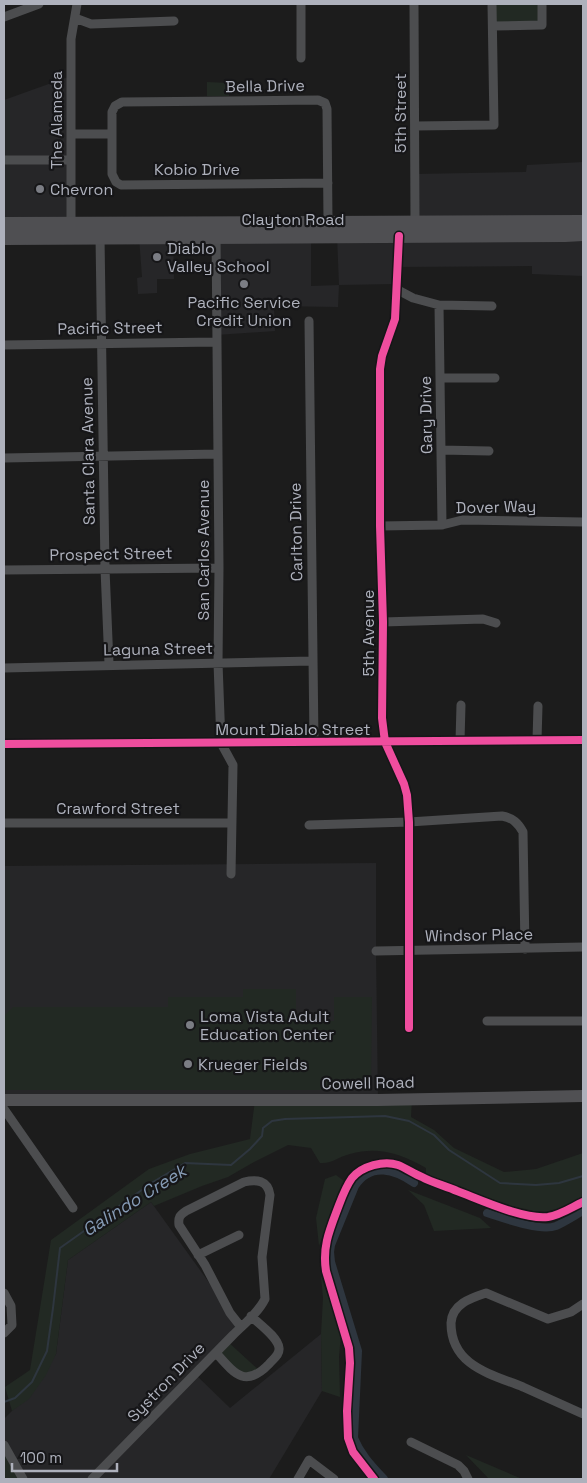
<svg xmlns="http://www.w3.org/2000/svg" width="587" height="1483" font-family="'Space Grotesk',sans-serif">
  <style>
    .built { fill: #262628 }
    .green { fill: #222923 }
    .lines { fill: none; stroke-linecap: round; stroke-linejoin: round }
    .stream { stroke: #2e363f; stroke-width: 2 }
    .canal { stroke: #2e363f; stroke-width: 8 }
    .street { stroke: #4c4d4f; stroke-width: 9 }
    .secondary { stroke: #505053; stroke-width: 12 }
    .primary { stroke: #4f4f52; stroke-width: 14 }
    .cycleway-casing { stroke: #161618; stroke-width: 11 }
    .cycleway { stroke: #ef4d9e; stroke-width: 8 }
    .poi-dot { fill: #7b7d84; stroke: #161618; stroke-width: 2 }
    .labels { text-anchor: middle; dominant-baseline: central; stroke-width: 4.5; stroke-linejoin: round; paint-order: stroke }
    .street-label { font-size: 16px; fill: #aeb1bc; stroke: #161618 }
    .poi-label { font-size: 16px; fill: #aeb1bc; stroke: #161618; text-anchor: start }
    .water-label { font-size: 18px; font-style: italic; fill: #869cb6; stroke: #161618 }
  </style>
  <rect width="100%" height="100%" fill="#1c1c1c"/>
  <path class="built" d="M71,76V224H4V100Z
    M583,162V222H415V174L526,172L527,165Z
    M583,234V276L532,274V266L397,267L396,284L339,285L338,307L274,306L275,331L216,335V237H311V286L339,285L337,236Z
    M139,237H173L174,279H157V293L138,294L137,278L142,277Z
    M376,863V951L378,1100H4V866Z
    M151,1202L241,1327L195,1374L230,1408L321,1334L322,1391L269,1479H25L4,1444V1419L12,1411L56,1354L68,1260Z"/>
  <path class="green" d="M492,4H542V25L493,26Z
    M207,82L229,83V96H207Z
    M243,989H296V1021H334V997H372L371,1090H5V1015L13,1007H168V997H243Z
    M412,1099L411,1117L434,1130L454,1148L504,1172L536,1169L583,1153V1197L564,1207L545,1212L534,1211L512,1206L426,1176V1168C401,1154 379,1146 350,1154C338,1157 332,1164 320,1163L311,1148L288,1145L254,1162L228,1177L202,1186L154,1206L151,1202L68,1260L56,1354L46,1375L29,1399L12,1411L5,1387L30,1370L51,1240L149,1169L190,1154L250,1139L255,1100Z
    M336,1175L344,1181L319,1246L316,1218L325,1179Z
    M408,1190L480,1218L491,1228L434,1231L424,1205Z
    M321,1276L341,1334L339,1357L340,1397L322,1391L321,1334L323,1298Z
    M227,1341L261,1372L242,1376L216,1353Z
    M4,1445L23,1479H4Z
    M466,1455L522,1479H489Z"/>
  <g class="lines">
    <path class="stream" d="M4,1402L15,1398L32,1382L47,1351L53,1308L60,1248L153,1182L185,1163L231,1165L250,1149L262,1136L263,1128L272,1121L285,1119L385,1116L409,1121L434,1135L449,1150L500,1183L536,1185L559,1183L583,1176"/>
    <path class="canal" d="M487,1213C503,1218 540,1232 556,1226C565,1222 574,1216 583,1211
      M384,1479C372,1466 361,1455 354,1438L358,1351L331,1262L330,1252L331,1245L355,1186C371,1162 395,1170 414,1183"/>
    <path class="street" d="M301,4V58
      M414,4L415,222
      M4,17L39,4
      M75,18L91,24L174,21
      M493,26L542,25V4
      M415,126L494,125L492,4
      M71,134H112
      M4,160H71
      M328,183L121,185L116,182L112,174V112L115,106L122,102L318,100L325,103L327,109L328,222
      M71,227V39L77,4
      M216,232L219,568L218,663L221,743L233,765L231,874
      M399,236L395,319L382,356L380,369V526L383,622L382,718L385,742L404,784L407,795L409,822V1028
      M100,237L105,569L109,664
      M396,289L413,298L439,305L492,306
      M439,305L442,525
      M309,321L314,741
      M4,345L216,342
      M440,378H495
      M441,450L489,451
      M4,458L218,454
      M380,526L442,525L462,520L583,522
      M4,570L219,568
      M383,622L483,619L496,623
      M4,668L312,661
      M537,740L538,706
      M460,741L461,705
      M4,744L583,740
      M4,823H232
      M309,825L409,822L502,816C513,818 518,823 523,832L525,949
      M376,951L583,947
      M487,1021H583
      M4,1109L73,1208
      M198,1255L239,1235
      M4,1293L11,1306L12,1325L4,1333
      M583,1304L571,1312L548,1319L486,1293C471,1298 452,1304 451,1323C451,1366 491,1374 523,1387C543,1396 563,1405 583,1414
      M216,1353C234,1373 245,1389 269,1364C273,1359 280,1355 279,1348C278,1337 259,1324 251,1316
      M411,1442L458,1465L464,1471L468,1479
      M4,1445L23,1479
      M92,1479L233,1335C244,1324 258,1313 265,1299L262,1257L270,1195C268,1180 256,1179 244,1182L186,1211C180,1215 178,1217 179,1225L205,1265L230,1313L241,1327
      M298,1479L309,1460L334,1479"/>
    <path class="secondary" d="M4,1100H378L583,1096"/>
    <path class="primary" d="M4,224L583,222
      M4,238L565,235L583,234"/>
    <g class="cycleway-casing">
      <path id="cycleway" d="M399,236L395,319L382,356L380,369V526L383,622L382,718L385,742L404,784L407,795L409,822V1028
        M4,744L583,740
        M374,1479L353,1452L348,1438L347,1411L350,1363L349,1348L326,1271C322,1246 330,1229 339,1205C342,1197 347,1185 352,1178C362,1166 384,1160 398,1165C406,1168 414,1174 422,1177C433,1183 446,1186 457,1191C481,1200 524,1220 548,1217C561,1215 572,1207 583,1202"/>
    </g>
    <use href="#cycleway" class="cycleway"/>
  </g>
  <g class="poi-dot">
    <circle cx="40" cy="189" r="5"/>
    <circle cx="157" cy="257" r="5"/>
    <circle cx="244" cy="284" r="5"/>
    <circle cx="190" cy="1025" r="5"/>
    <circle cx="188" cy="1064" r="5"/>
  </g>
  <g class="labels">
    <g class="street-label">
      <text transform="translate(265 86) rotate(-1)">Bella Drive</text>
      <text transform="translate(400 113) rotate(-90)">5th Street</text>
      <text transform="translate(56 120) rotate(-90)">The Alameda</text>
      <text x="197" y="169">Kobio Drive</text>
      <text x="293" y="219">Clayton Road</text>
      <text transform="translate(110 328) rotate(-1)">Pacific Street</text>
      <text transform="translate(426 415) rotate(-91)">Gary Drive</text>
      <text transform="translate(88 451) rotate(-91)">Santa Clara Avenue</text>
      <text transform="translate(496 507) rotate(-1)">Dover Way</text>
      <text transform="translate(296 532) rotate(-91)">Carlton Drive</text>
      <text transform="translate(203 550) rotate(-90)">San Carlos Avenue</text>
      <text transform="translate(111 554) rotate(-1)">Prospect Street</text>
      <text transform="translate(368 633) rotate(-90)">5th Avenue</text>
      <text transform="translate(158 649) rotate(-1)">Laguna Street</text>
      <text x="293" y="729">Mount Diablo Street</text>
      <text x="118" y="808">Crawford Street</text>
      <text transform="translate(479 935) rotate(-1)">Windsor Place</text>
      <text transform="translate(368 1083) rotate(-1)">Cowell Road</text>
      <text transform="translate(166 1382) rotate(-46)">Systron Drive</text>
    </g>
    <g class="poi-label">
      <text x="50" y="189">Chevron</text>
      <text x="167" y="248">Diablo<tspan x="167" dy="18">Valley School</tspan></text>
      <text x="244" y="302" text-anchor="middle">Pacific Service<tspan x="244" dy="18">Credit Union</tspan></text>
      <text x="200" y="1016">Loma Vista Adult<tspan x="200" dy="18">Education Center</tspan></text>
      <text x="198" y="1064">Krueger Fields</text>
    </g>
    <g class="water-label">
      <text transform="translate(134 1200) rotate(-32)">Galindo Creek</text>
    </g>
  </g>
  <rect width="587" height="1483" fill="none" stroke="#aeb1bc" stroke-width="10"/>
  <path d="M12 1463v8h105v-8" fill="none" stroke="#aeb1bc" stroke-width="2.5"/>
  <text x="20" y="1463" font-size="15" fill="#aeb1bc" stroke="#161618" stroke-width="4" paint-order="stroke">100 m</text>
</svg>
